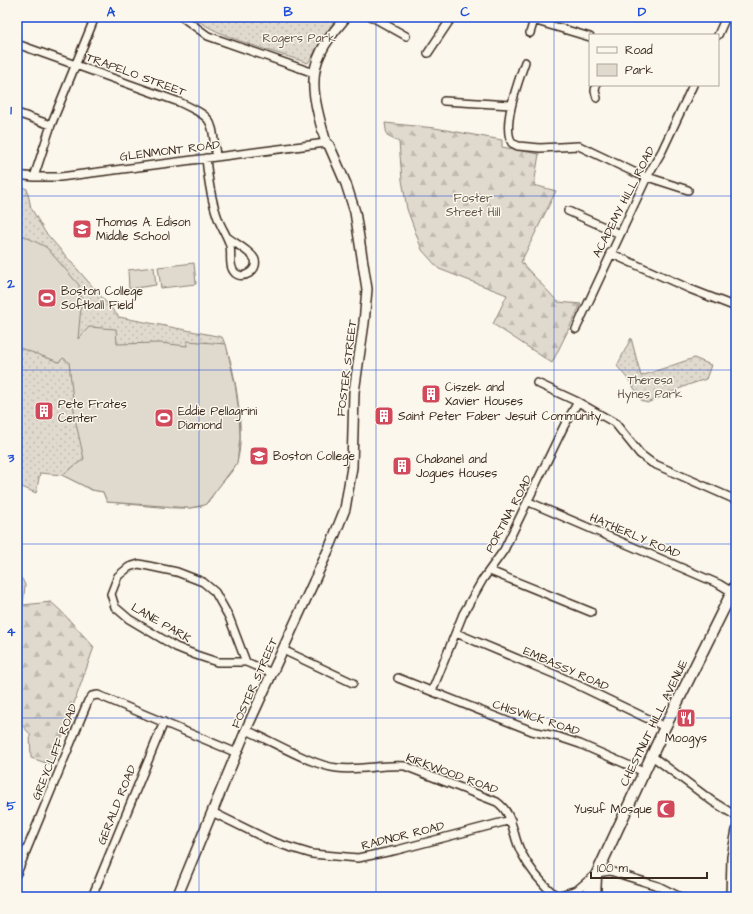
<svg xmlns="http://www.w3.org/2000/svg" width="753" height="914" font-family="'Architects Daughter',sans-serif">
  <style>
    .green { fill: url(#green-dots); stroke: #8d8276 }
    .forest { fill: url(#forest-firs); stroke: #8d8276 }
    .pitch { fill: #dfd9ce; stroke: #8d8276 }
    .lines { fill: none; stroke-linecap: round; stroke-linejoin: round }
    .minor-casing { stroke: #3b2a1e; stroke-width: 10 }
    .tertiary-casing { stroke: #3b2a1e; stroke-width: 12 }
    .secondary-casing { stroke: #3b2a1e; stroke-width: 13 }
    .minor { stroke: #fbf7ec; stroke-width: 7 }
    .tertiary { stroke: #fbf7ec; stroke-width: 9 }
    .secondary { stroke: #fbf7ec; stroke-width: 10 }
    .grid { fill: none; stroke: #1d4ed8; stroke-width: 1; stroke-opacity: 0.55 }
    .labels { text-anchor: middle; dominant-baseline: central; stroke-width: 3; stroke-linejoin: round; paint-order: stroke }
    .park-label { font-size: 12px; fill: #64564a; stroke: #fbf7ec }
    .street-label { font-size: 12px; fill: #3b2a1e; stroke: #fbf7ec }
    .poi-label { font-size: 12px; fill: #3b2a1e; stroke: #fbf7ec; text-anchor: start }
    .neatline { fill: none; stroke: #1d4ed8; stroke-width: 1.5 }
    .grid-label { font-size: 13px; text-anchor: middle; font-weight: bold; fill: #1d4ed8 }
  </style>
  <defs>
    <pattern id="green-dots" width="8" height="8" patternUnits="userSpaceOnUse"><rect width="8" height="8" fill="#dfd9ce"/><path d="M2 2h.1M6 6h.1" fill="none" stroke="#c0bab0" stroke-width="1.8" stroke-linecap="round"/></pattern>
    <pattern id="forest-firs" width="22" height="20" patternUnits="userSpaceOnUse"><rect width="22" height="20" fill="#dfd9ce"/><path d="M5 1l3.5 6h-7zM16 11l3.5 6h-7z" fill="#c0bab0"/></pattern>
  </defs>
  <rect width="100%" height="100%" fill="#fbf7ec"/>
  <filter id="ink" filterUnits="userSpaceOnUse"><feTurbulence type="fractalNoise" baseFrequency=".025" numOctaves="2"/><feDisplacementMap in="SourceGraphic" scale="8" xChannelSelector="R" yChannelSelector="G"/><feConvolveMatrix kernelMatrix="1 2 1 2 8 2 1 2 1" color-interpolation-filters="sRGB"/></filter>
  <g filter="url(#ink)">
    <path class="green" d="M194,17H337L308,63C279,53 215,37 194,17Z
      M17,185L27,189L31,208L45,232L119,317L222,337C235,363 246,435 237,462C234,471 223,481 217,489C213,494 209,503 204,505C189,513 127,503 107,502L103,492L92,490L62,475L40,473L36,493L17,485Z
      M631,338L641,376L694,358L711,365L706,379L688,385L647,403L642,401L631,383L617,366Z"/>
    <path class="forest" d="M385,123L435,128L502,140V147L539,154L534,185L556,191L521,262L558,302L581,304L552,363L493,324L507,295L439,269L422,250L407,209L402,180L399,142L387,136Z
      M17,576L22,579L25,585L23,605L51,602L61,611L94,647L52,765L31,758L30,734L20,723L17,716Z"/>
    <path class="pitch" d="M17,235L24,236L46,247L79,285L81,306L78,339L89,327L116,329L117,344L160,343L187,346V341L226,344L235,384L239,413L240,438L237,463L205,505L190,508L107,502L103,492L92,490L62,475L84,459L75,419L69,362L63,358L59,362L17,347Z
      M194,263L196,284L161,288L158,267Z
      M154,267L156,285L129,289L128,270Z"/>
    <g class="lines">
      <g class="minor-casing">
        <path id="minor" d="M182,17L208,36L314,73
          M372,17L406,36
          M523,17L590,37
          M530,33L534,20
          M718,35L726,17
          M17,44L179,102C215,119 211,118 216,156
          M428,53L452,17
          M525,62C519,80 501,126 512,143L518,146L540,148L579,146L638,174L688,190
          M596,85L595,91L597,98
          M444,101L511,105
          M17,113L51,125
          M206,158C208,179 211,201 219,221C222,229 228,237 230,246C232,255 228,266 235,273C243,280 258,271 255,260C253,253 233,242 227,237
          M17,175L34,177H60L326,143
          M34,177L51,125L95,17
          M568,211L620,234
          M610,253L690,289L736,307
          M576,329L647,177L662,151L693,85
          M537,383L578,402L615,423L640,454L652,463L736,500
          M529,502L719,584L732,592
          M490,571L591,612
          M456,633L561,677L665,727
          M283,650L353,683
          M246,662L229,617L215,592L203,582L177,572L139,564L129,567L118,576L111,594L115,607L129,619L176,647L196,655L217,662H246L272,673
          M398,678L532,731L559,737L580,744L644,772
          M432,691L463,614L483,579L504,550L564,426L578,402
          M246,730C270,740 313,766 337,768C360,771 382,764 405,766L497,802C514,814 512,835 521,852C529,868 542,884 556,896
          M652,756L712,801L736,816
          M212,812L271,841L289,847L312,854L358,858L397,850L511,820
          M17,873L88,701L92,696L98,695L237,753
          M92,897L164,722
          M553,897L577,890L597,873L610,871L658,886L680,897
          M730,897L731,857L736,830"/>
      </g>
      <g class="tertiary-casing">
        <path id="tertiary" d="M177,897L246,730L331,544L345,509L352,467L354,392L364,323L367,289L355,212L346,184L329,145L326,143C318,113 306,81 321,52C327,39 337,28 346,17"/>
      </g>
      <g class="secondary-casing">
        <path id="secondary" d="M556,896L557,897
          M586,897L665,727L736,584
          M595,897L596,877"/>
      </g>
      <use href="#minor" class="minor"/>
      <use href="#tertiary" class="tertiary"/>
      <use href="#secondary" class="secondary"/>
    </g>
  </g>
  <path class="grid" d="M199,17V897M376,17V897M554,17V897M17,196H736M17,370H736M17,544H736M17,718H736"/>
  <defs>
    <g id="school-square" transform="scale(1)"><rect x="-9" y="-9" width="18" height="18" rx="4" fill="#d1495b" stroke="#fbf7ec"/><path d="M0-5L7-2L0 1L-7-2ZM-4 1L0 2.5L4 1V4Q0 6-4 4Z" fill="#fff"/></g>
    <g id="stadium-square" transform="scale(1)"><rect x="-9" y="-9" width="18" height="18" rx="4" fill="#d1495b" stroke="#fbf7ec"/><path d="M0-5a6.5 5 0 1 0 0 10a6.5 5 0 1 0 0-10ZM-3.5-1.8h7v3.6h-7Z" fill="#fff"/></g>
    <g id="building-square" transform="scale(1)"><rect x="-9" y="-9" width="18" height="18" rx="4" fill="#d1495b" stroke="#fbf7ec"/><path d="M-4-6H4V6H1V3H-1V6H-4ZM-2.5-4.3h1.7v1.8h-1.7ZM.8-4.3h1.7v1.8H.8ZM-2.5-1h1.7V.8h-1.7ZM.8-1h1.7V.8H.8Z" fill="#fff"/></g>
    <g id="university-square" transform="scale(1)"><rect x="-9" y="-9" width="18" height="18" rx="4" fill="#d1495b" stroke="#fbf7ec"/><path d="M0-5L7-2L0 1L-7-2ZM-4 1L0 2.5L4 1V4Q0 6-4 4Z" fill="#fff"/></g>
    <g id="restaurant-square" transform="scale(1)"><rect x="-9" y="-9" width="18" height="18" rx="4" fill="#d1495b" stroke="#fbf7ec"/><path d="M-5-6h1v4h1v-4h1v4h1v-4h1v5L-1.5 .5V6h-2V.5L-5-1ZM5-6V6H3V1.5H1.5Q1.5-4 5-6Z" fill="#fff"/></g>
    <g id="mosque-square" transform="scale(1)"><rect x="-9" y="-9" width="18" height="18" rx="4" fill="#d1495b" stroke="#fbf7ec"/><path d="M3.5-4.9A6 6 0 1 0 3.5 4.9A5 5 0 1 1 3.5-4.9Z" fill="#fff"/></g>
  </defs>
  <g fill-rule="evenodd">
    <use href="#school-square" x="82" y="229"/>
    <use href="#stadium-square" x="47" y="298"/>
    <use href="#building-square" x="431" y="394"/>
    <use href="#building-square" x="44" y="411"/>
    <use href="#building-square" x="384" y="416"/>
    <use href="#stadium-square" x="164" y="418"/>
    <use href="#university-square" x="259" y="456"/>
    <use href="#building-square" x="402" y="466"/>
    <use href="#restaurant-square" x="686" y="718"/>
    <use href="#mosque-square" x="666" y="809"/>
  </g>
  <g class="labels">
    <g class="park-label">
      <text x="299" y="38">Rogers Park</text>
      <text x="473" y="198">Foster<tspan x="473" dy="14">Street Hill</tspan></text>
      <text x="650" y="380">Theresa<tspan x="650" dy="14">Hynes Park</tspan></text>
    </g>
    <g class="street-label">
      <text transform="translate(136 75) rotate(20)">TRAPELO STREET</text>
      <text transform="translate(170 151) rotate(-7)">GLENMONT ROAD</text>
      <text transform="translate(624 202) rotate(-63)">ACADEMY HILL ROAD</text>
      <text transform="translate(347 368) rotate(-83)">FOSTER STREET</text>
      <text transform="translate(509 514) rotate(-62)">PORTINA ROAD</text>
      <text transform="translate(635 536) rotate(23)">HATHERLY ROAD</text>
      <text transform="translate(161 623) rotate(30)">LANE PARK</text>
      <text transform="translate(566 669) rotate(24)">EMBASSY ROAD</text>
      <text transform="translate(255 683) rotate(-66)">FOSTER STREET</text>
      <text transform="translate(536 718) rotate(18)">CHISWICK ROAD</text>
      <text transform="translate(654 723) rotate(-64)">CHESTNUT HILL AVENUE</text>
      <text transform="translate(55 752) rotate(-68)">GREYCLIFF ROAD</text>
      <text transform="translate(452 774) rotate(20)">KIRKWOOD ROAD</text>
      <text transform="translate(117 805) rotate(-68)">GERALD ROAD</text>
      <text transform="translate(403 836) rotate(-14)">RADNOR ROAD</text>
    </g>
    <g class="poi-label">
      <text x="96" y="222">Thomas A. Edison<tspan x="96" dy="14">Middle School</tspan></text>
      <text x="61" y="291">Boston College<tspan x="61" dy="14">Softball Field</tspan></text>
      <text x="445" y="387">Ciszek and<tspan x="445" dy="14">Xavier Houses</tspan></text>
      <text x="58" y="404">Pete Frates<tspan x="58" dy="14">Center</tspan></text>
      <text x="178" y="411">Eddie Pellagrini<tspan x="178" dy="14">Diamond</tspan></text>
      <text x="398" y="416">Saint Peter Faber Jesuit Community</text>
      <text x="273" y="456">Boston College</text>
      <text x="416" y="459">Chabanel and<tspan x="416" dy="14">Jogues Houses</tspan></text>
      <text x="686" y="738" text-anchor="middle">Moogys</text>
      <text x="652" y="809" text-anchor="end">Yusuf Mosque</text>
    </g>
  </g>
  <rect width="753" height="914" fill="none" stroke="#fbf7ec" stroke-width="44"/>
  <rect x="589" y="34" width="130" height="52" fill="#fbf7ec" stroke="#aea59a"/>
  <rect x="597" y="47" width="20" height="6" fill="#fbf7ec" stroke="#aea59a"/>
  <text x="625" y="54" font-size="12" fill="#3b2a1e">Road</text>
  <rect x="597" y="64" width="20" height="12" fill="#dfd9ce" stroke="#aea59a"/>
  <text x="625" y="74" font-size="12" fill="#3b2a1e">Park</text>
  <path d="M591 872v6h116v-6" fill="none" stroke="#3b2a1e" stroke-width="2"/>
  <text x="597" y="872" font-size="12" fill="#3b2a1e" stroke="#fbf7ec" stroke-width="3" paint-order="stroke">100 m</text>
  <rect x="22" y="22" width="709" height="870" class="neatline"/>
  <g class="grid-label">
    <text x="111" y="16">A</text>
    <text x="288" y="16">B</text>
    <text x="465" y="16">C</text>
    <text x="642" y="16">D</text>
    <text x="11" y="114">1</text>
    <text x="11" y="288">2</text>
    <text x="11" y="462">3</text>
    <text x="11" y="636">4</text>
    <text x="11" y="810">5</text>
  </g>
</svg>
